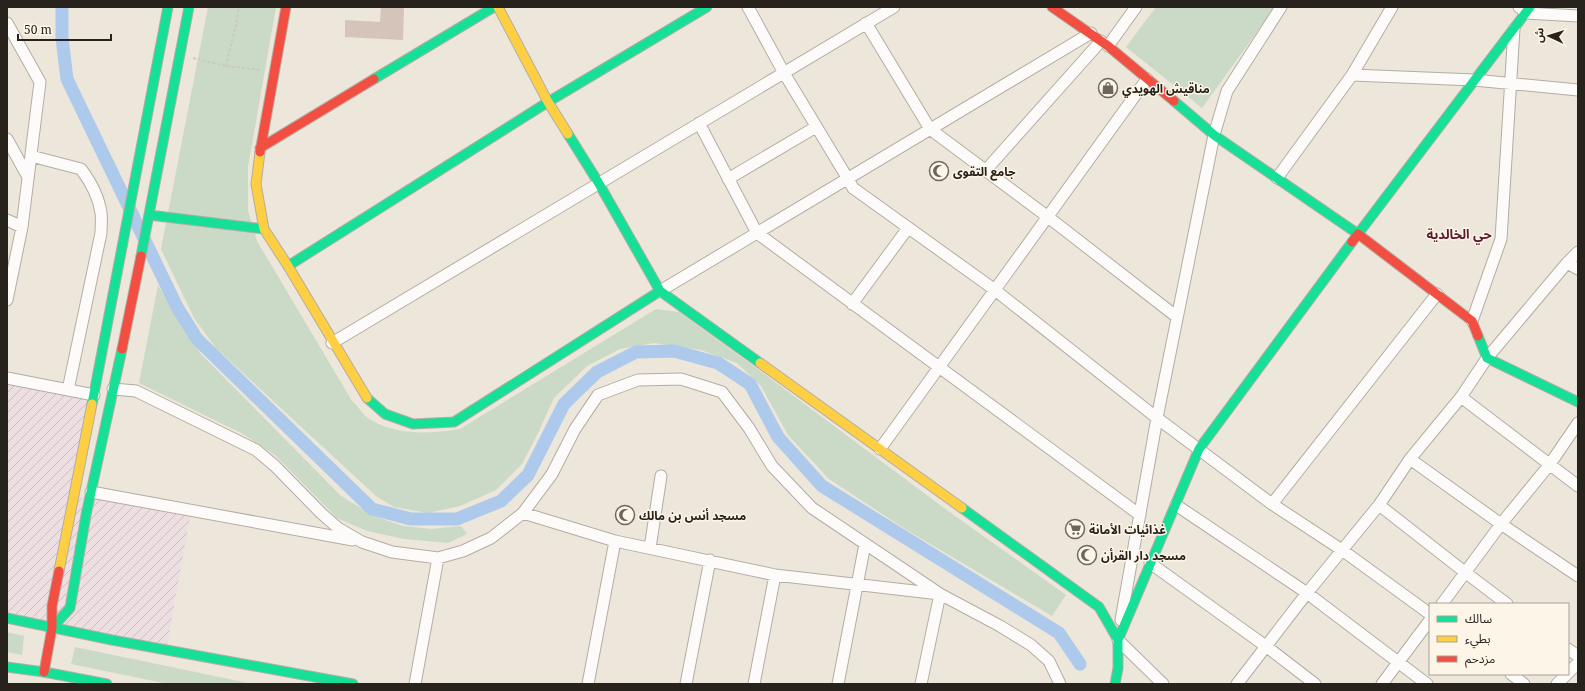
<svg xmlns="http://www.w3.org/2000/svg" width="1585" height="691" font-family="'Noto Serif','Noto Sans Arabic',serif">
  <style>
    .industrial { fill: url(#industrial-furrows) }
    .green { fill: #cadac6 }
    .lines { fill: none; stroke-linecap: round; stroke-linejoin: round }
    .canal { stroke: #adc9eb; stroke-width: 13 }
    .building { fill: #d4c4ba }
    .street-casing { stroke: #b3ada4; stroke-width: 13 }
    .fast-casing { stroke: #b3ada4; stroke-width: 11 }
    .slow-casing { stroke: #b3ada4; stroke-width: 11 }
    .jam-casing { stroke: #b3ada4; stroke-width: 11 }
    .path { stroke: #ccc9c5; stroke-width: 2; stroke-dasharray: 3 2; stroke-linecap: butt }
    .street { stroke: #fcfbf9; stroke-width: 11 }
    .fast { stroke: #16e098; stroke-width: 9 }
    .slow { stroke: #ffcf43; stroke-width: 9 }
    .jam { stroke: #f24e42; stroke-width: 9 }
    .labels { text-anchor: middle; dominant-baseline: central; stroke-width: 3; stroke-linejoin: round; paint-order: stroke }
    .poi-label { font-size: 12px; font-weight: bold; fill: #27221b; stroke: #fdf5e8; text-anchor: start }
    .neighbourhood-label { font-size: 13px; font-weight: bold; fill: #5d192f; stroke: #fdf5e8 }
  </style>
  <defs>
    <pattern id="industrial-furrows" width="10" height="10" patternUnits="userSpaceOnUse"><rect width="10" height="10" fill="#ecdee1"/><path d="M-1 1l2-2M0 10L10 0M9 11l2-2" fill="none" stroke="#cabec0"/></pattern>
  </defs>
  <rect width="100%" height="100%" fill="#ede6da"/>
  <path class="industrial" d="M7,378L94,395L73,504L91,492L191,511L166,650L7,618Z"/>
  <path class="green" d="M208,7H276L248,167V211L257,241L352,401C358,406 363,415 369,419C398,436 429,434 460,429L656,309L679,312L763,373L944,508L1066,595L1052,616L905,529L829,479L788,435L761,386L737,363L701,350L654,343L620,349L587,366L554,398L537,435L522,464L496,490L460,506L428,513L394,507L376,496L216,348L194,318L161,249Z
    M1156,7H1275L1202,108L1126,47Z
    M158,285L200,353L341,496L374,516L403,526L431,529L461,526L467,534L448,543L404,539L367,531L337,518L275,455L243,434L139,383Z
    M7,632L24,636L22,655L7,652Z
    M75,647L253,684H168L71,664Z"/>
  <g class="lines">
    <path class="canal" d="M62,7V38L67,79L177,307L197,339L372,509L411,519H457L501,501L528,475L564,404L597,372L636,352L674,351L718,363L750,384L778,437L822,486L1059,633L1080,664"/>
  </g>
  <path class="building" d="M381,7H404L403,40L345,37V20L380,22Z"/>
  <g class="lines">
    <g class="street-casing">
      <path id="street" d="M748,7L784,73L848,179L853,188L995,290L1157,418L1272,504L1342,550L1430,614
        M1519,7L1526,13L1578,16
        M7,23L40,82L22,227L7,300
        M866,23L930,129L1048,217L1177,317
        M1108,46L1136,7
        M1352,75L1474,80L1578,90
        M699,123L757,233L1140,515
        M7,139L28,177
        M31,156L81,169C90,181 99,198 101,213C102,220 101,226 101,233L68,390
        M986,170L1101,41
        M1277,178L1352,75L1392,7
        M728,179L816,127
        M7,220L22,227
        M1567,263L1578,269
        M660,291L1091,33
        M852,304L908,228
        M1472,321L1501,239L1514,29
        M332,343L894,7
        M7,378L94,395
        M113,389L136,391L256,450L275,466L321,513L338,528L362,542L392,552L438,558L463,551L491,538L523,513L552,474L575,429L598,395L638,380L681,379L722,392L749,428L772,466L812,508L940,594L1000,626L1031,645L1049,661L1060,684
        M1461,397L1578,486
        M880,449L1147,79
        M1410,459L1501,524L1578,576
        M91,492L353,540
        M1272,504L1437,294
        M1176,505L1307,593L1427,684
        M1379,505L1466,573L1507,604
        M523,513L615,541L775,575L940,594L921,684
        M650,548L661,476
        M1150,563L1267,647L1315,684
        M1442,604L1501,524L1550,464L1578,423
        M1121,620L1157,418L1214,135L1227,91L1281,7
        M1118,636V640L1163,684
        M1568,649L1578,656
        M1568,673L1578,663
        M1511,674L1524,684
        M415,684L438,558
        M588,684L615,541
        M686,684L710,560
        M754,684L775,575
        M838,684L865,544
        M1237,684L1307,593L1379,505L1410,459L1461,397L1487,358L1567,263L1578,252
        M1382,684L1430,620
        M1557,684L1567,674"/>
    </g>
    <g class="fast-casing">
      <path id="fast" d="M374,79L494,7
        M1174,101L1214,135L1358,234L1530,7
        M568,134L598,182L660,291L760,363
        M149,215L264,229
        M141,256L189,7
        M288,266L548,102L707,7
        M1478,336L1487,358L1578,402
        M367,398L385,414L413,424L454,422L660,291
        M92,404L168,7
        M962,508L1099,607L1118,640
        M7,618L112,640L353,684
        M52,628L70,608L86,515L122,349
        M7,667L44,672L107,684
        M1115,684L1118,668V640L1199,449L1352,242"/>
    </g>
    <g class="slow-casing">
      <path id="slow" d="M498,7L548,102L568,134
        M260,152L256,184L264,229L288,266L367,398
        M760,363L962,508
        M59,571L92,404"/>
    </g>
    <g class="jam-casing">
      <path id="jam" d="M1052,7L1108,46L1174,101
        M260,148L374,79
        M260,152L286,7
        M1352,242L1358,234L1472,321L1478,336
        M122,349L141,256
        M44,672L52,628V606L59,571"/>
    </g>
    <path class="path" d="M193,58L226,66L261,70
      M226,66L236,25L239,7"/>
    <use href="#street" class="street"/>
    <use href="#fast" class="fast"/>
    <use href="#slow" class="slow"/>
    <use href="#jam" class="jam"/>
  </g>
  <defs>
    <g id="shop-ring" transform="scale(1)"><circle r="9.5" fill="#fdf5e8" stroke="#6c675e" stroke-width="1.5"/><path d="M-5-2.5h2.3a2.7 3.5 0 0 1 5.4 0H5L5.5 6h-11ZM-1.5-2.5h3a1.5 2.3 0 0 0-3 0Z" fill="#6c675e"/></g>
    <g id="mosque-ring" transform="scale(1)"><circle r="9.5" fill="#fdf5e8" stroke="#6c675e" stroke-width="1.5"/><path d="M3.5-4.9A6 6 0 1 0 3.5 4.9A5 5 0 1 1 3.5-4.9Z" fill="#6c675e"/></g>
    <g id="supermarket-ring" transform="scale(1)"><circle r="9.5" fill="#fdf5e8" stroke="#6c675e" stroke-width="1.5"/><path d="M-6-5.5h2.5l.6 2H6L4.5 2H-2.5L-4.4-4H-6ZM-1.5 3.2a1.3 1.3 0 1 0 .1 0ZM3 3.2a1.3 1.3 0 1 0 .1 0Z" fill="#6c675e"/></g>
  </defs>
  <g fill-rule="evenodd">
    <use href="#shop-ring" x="1108" y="88"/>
    <use href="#mosque-ring" x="939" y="171"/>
    <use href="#mosque-ring" x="625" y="515"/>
    <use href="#supermarket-ring" x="1075" y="529"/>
    <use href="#mosque-ring" x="1087" y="555"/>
  </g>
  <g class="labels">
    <g class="poi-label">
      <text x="1122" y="88">مناقيش الهويدي</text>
      <text x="953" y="171">جامع التقوى</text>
      <text x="639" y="515">مسجد أنس بن مالك</text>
      <text x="1089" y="529">غذائيات الأمانة</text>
      <text x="1101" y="555">مسجد دار القرأن</text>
    </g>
    <g class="neighbourhood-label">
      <text x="1459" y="234">حي الخالدية</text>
    </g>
  </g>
  <rect width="1585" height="691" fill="none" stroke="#27221b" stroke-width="16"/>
  <rect x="1429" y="603" width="140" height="72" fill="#fdf5e8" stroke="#a7a196"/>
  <rect x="1437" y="616" width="20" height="6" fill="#16e098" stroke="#a7a196"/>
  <text x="1465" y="623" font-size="12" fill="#27221b">سالك</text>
  <rect x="1437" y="636" width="20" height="6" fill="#ffcf43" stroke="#a7a196"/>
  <text x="1465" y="643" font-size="12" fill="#27221b">بطيء</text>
  <rect x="1437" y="656" width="20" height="6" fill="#f24e42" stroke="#a7a196"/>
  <text x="1465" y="663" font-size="12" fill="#27221b">مزدحم</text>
  <g transform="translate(1549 36) rotate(274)" stroke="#fdf5e8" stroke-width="3" paint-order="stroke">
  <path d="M0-3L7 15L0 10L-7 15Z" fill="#27221b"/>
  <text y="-6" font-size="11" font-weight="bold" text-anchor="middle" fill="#27221b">ش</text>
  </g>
  <path d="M18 34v6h93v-6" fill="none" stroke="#27221b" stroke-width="2"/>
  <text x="24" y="34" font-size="12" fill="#27221b" stroke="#fdf5e8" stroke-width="3" paint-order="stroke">50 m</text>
</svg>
